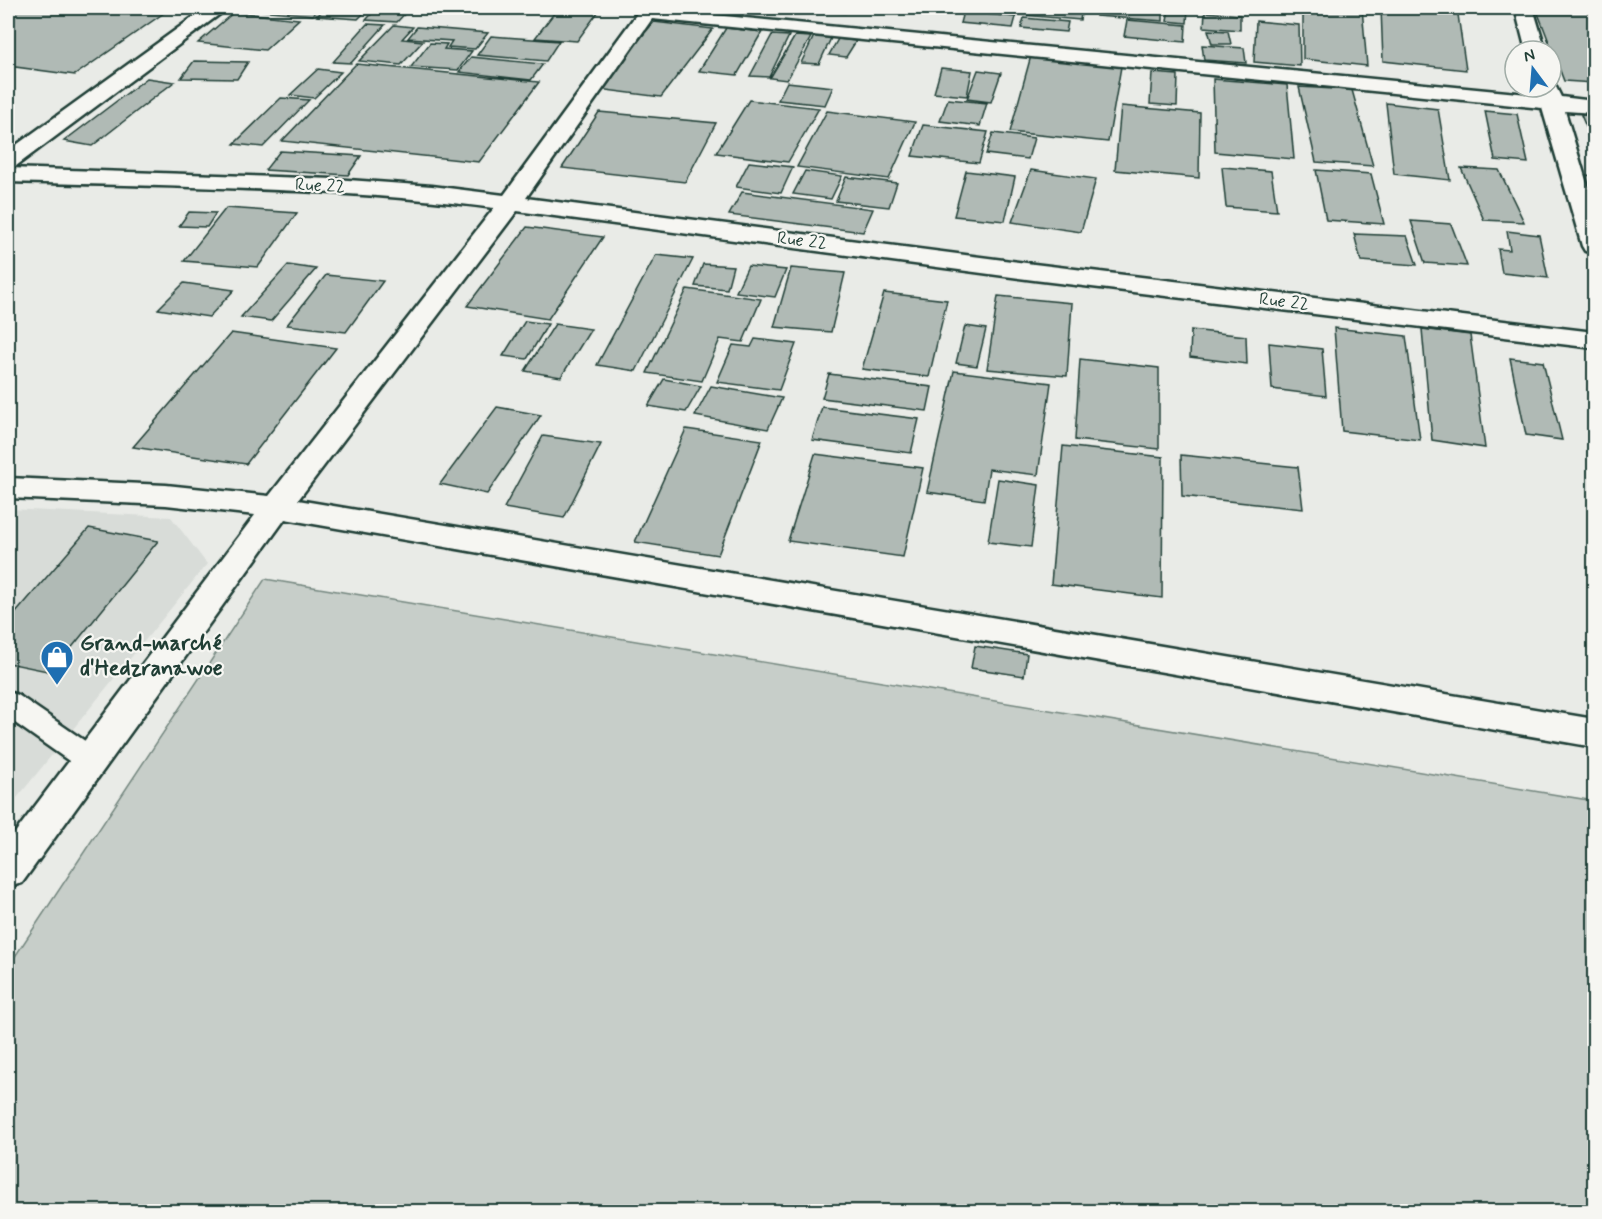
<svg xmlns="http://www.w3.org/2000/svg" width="1602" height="1219" font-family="Mynerve,sans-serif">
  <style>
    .built { fill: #d8dcd8 }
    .green { fill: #c7cec9; stroke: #73867e; stroke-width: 1.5 }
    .building { fill: #b0bab5; stroke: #1f3d34; stroke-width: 1.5 }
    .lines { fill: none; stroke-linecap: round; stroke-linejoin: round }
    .service-casing { stroke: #1f3d34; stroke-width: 5 }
    .minor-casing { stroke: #1f3d34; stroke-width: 5 }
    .service { fill: #f6f6f2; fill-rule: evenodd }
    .minor { fill: #f6f6f2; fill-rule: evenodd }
    .labels { text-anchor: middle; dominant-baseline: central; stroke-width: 4.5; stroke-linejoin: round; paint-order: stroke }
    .far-street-label { font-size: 18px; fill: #1f3d34; stroke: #f6f6f2 }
    .poi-label { font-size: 22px; font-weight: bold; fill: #1f3d34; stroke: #f6f6f2; text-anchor: start }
  </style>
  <rect width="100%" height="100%" fill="#e9ebe7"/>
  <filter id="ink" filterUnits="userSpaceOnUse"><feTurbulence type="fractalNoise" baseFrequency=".0167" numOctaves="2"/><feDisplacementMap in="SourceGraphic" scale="12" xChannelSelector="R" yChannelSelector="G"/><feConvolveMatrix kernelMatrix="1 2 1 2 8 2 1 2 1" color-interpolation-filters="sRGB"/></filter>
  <g filter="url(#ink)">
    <path class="built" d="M8,509L171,517L207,564L8,809Z"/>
    <path class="green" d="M265,579L1594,801V1211H8V967Z"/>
    <path class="building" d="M8,8H171L75,75L8,66Z
      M236,8H320L313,15Z
      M325,8H369L358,19L317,16Z
      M377,8H410L397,22L366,20Z
      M462,8H534L532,11Z
      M558,8H601L577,41L535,38Z
      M790,8H847L845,13Z
      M977,8H1082L1080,20L976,11Z
      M1097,8H1163V21L1096,16Z
      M1169,8H1188L1187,23L1167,21Z
      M1303,8H1362L1367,66L1303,59Z
      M1381,8H1457L1466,70L1383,61Z
      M1536,8H1594V83L1564,81Z
      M234,12L299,19L265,50L198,43Z
      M963,12L1016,17L1013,28L960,23Z
      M1205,12L1240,15V30L1204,27Z
      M1024,18L1068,22L1066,32L1021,28Z
      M1127,20L1186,25L1185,42L1124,36Z
      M1256,21L1299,25L1300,66L1254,62Z
      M654,22L713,29L661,97L598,89Z
      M367,24L385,25L351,63L333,62Z
      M394,25L413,27L402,39L423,41L401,65L359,61Z
      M417,27L488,33L475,49L448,47L452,41L408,38Z
      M726,28L762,32L737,75L699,71Z
      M1208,30L1228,31L1231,44H1212Z
      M772,35L789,36L769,77L750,76Z
      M491,36L559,41L546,61L477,55Z
      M795,36L811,37L787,80L770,78Z
      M814,36L831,38L819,64L801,63Z
      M838,39L856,41L846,57L829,55Z
      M430,43L447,44L444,49L472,51L458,70L411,67Z
      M1202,45L1244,48L1246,63L1204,60Z
      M1032,52L1122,61L1108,142L1010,132Z
      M471,57L543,64L531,80L459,72Z
      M194,61L248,62L237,79L181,78Z
      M356,64L539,82L479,162L282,141Z
      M941,68L972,71L967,96L934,93Z
      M318,69L341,72L314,98L290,95Z
      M978,70L1001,73L991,102L967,99Z
      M1152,73L1178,75L1177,106L1150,104Z
      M147,78L174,82L92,146L64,141Z
      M1213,79L1287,85L1294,159L1215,152Z
      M787,82L833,87L825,105L778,100Z
      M1299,87L1352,90L1373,166L1316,162Z
      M281,98L309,100L263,147L234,144Z
      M948,99L987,103L980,126L940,121Z
      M749,100L819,108L788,162L716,153Z
      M1386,103L1438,109L1450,180L1394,174Z
      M1121,106L1200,113L1199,178L1115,170Z
      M827,111L915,122L889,179L797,167Z
      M1485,111L1517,114L1528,163L1495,160Z
      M599,112L716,123L685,182L562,168Z
      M1581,115L1594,116V137L1590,136Z
      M923,125L988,132L979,163L912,156Z
      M993,133L1034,138L1028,159L986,154Z
      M280,151L361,156L348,175L265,170Z
      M749,162L793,167L781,193L736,187Z
      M1222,167L1271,171L1277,211L1226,207Z
      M1461,168L1499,170L1524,222L1484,220Z
      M1031,170L1096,179L1081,232L1012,222Z
      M1316,170L1371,174L1384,224L1326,220Z
      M805,171L842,176L831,199L793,194Z
      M966,171L1015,177L1005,221L954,216Z
      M1586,175L1594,176V194L1589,193Z
      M846,177L897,183L889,207L836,201Z
      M742,192L873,209L863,232L729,215Z
      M226,208L297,213L258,267L184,261Z
      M189,212L216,213L207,227L179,226Z
      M1411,221L1451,224L1467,266L1425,263Z
      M527,227L603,237L548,319L467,306Z
      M1507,231L1539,235L1548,278L1502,273L1498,249L1510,250Z
      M1354,234L1407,236L1417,265L1361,261Z
      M656,255L693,259L636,371L597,365Z
      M703,264L733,266L727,289L695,286Z
      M288,265L316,269L271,321L241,317Z
      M748,266L786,270L775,297L736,292Z
      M791,268L845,273L831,332L774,327Z
      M326,275L383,281L346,332L287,325Z
      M184,283L234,290L209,317L158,309Z
      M687,289L761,299L743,342L720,339L702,381L647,373Z
      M884,293L947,300L929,377L862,369Z
      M998,296L1072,303L1067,376L987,369Z
      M525,321L548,324L527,359L503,356Z
      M555,324L591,329L561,377L525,371Z
      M965,326L986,329L977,366L956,363Z
      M1334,328L1406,336L1420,440L1342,431Z
      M1422,329L1470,335L1485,448L1432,440Z
      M1191,330L1246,336L1247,364L1190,357Z
      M231,333L336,348L246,464L133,447Z
      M755,339L796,344L779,390L717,382L733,345L751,347Z
      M1269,343L1322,349L1326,396L1272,389Z
      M1510,358L1543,362L1562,440L1526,435Z
      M1080,359L1159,368V449L1075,440Z
      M954,371L1051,383L1038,475L989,469L984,500L927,492Z
      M829,374L932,387L927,411L822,398Z
      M664,379L701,386L686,412L648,406Z
      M711,386L782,398L768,429L695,416Z
      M497,407L541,415L487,494L440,484Z
      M822,407L919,419L911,453L812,440Z
      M686,429L762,440L718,555L635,542Z
      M543,436L601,444L564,518L504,508Z
      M1063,446L1163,457L1162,598L1051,584Z
      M815,454L923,468L903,557L788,541Z
      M1181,455L1298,467L1303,509L1182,496Z
      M998,479L1039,485L1031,547L988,542Z
      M89,528L158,541L52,672L8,663V622Z
      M975,646L1027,654L1024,676L971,668Z"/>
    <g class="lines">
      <g class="service-casing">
        <path id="service" d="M8,692L18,695L101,752L105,760L101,768L90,772L79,768L8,718Z"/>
      </g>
      <g class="minor-casing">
        <path id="minor" d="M206,8H228L16,166L8,168V151Z
          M641,8L1539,95L1536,87H1551V82L1554,83L1561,97L1594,101V113L1565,111L1594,207V253L1585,251L1582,246L1542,108L652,19L526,198L1034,264L1594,332V348L1034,280L517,211L298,500L1594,719V747L285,519L22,883L8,887V842L255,515L166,505L8,498V478L166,485L269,496L494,208C333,187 170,187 8,182V168L334,179L432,186L504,195Z
          M1515,8H1533L1546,51H1526Z"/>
      </g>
      <use href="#service" class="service"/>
      <use href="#minor" class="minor"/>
    </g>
  </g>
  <defs>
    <g id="shop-pin" transform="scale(1.725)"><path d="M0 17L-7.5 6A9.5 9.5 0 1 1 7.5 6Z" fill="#1f6fb2" stroke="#f6f6f2"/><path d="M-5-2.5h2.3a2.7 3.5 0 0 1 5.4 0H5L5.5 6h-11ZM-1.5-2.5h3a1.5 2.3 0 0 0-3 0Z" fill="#fff"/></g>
  </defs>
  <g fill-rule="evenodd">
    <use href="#shop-pin" x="57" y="657"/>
  </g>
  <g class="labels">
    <g class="far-street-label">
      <text transform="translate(320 186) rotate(3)">Rue 22</text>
      <text transform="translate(802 241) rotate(7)">Rue 22</text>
      <text transform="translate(1284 302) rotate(7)">Rue 22</text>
    </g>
    <g class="poi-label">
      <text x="80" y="644">Grand-marché<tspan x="80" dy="25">d'Hedzranawoe</tspan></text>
    </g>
  </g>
  <rect width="1602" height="1219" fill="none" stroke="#f6f6f2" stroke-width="30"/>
  <rect x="15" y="15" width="1572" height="1189" fill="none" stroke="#1f3d34" stroke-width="2" filter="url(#ink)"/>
  <g transform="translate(1533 69) rotate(344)"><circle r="28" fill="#f6f6f2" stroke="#a0aca6" stroke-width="1.5"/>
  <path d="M0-4.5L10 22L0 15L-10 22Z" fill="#1f6fb2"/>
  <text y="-9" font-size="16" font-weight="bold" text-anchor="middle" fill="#1f3d34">N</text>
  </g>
</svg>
